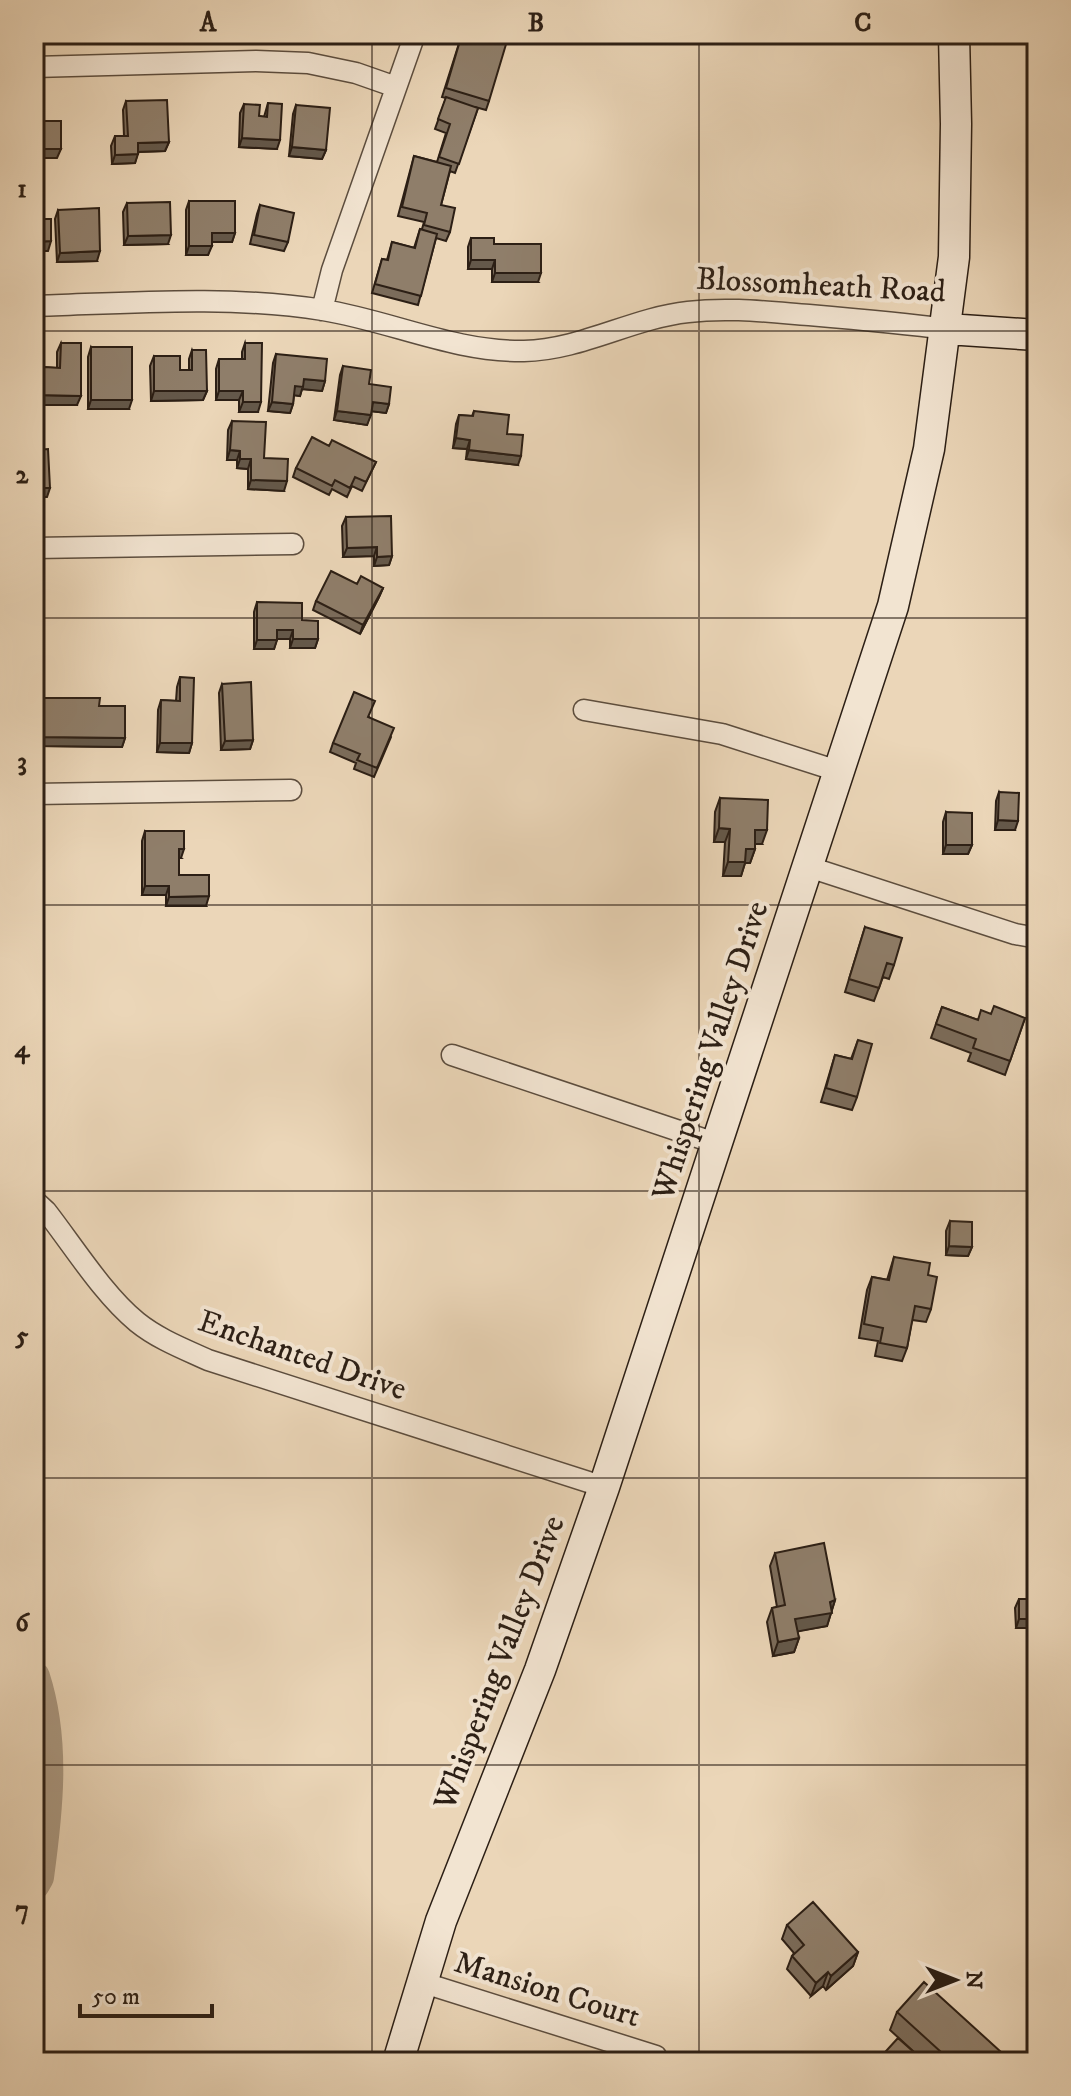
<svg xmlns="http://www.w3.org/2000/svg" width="1071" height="2096" font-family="'IM FELL DW Pica',serif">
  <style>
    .forest { fill: url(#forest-crowns); stroke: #7c6b58; stroke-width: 2 }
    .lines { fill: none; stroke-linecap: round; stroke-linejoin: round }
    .river { stroke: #aa9881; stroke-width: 32 }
    .street-casing { stroke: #5c4d3e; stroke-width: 23 }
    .secondary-casing { stroke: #2c1f15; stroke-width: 33 }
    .street { stroke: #f2e4d1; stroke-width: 20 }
    .secondary { stroke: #f2e4d1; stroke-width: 30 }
    .wall { fill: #7b6c5b; stroke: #2c1f15; stroke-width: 2 }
    .shaded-wall { fill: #64584a; stroke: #2c1f15; stroke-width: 2 }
    .building { fill: #8f7e6a; stroke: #2c1f15; stroke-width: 2 }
    .grid { fill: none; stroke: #2c1f15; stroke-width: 2; stroke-opacity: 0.55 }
    .labels { text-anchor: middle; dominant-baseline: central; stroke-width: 8; stroke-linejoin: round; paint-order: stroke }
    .street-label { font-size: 32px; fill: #2c1f15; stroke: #f2e4d1 }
    .neatline { fill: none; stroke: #2c1f15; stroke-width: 3 }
    .grid-label { font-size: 26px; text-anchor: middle; font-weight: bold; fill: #2c1f15 }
  </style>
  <defs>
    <pattern id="forest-crowns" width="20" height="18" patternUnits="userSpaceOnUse" patternTransform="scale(2)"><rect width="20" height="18" fill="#cbb79c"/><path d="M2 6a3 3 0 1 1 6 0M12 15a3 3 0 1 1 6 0" fill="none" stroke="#ae9d86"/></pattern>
  </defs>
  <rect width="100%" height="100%" fill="#ebd6b8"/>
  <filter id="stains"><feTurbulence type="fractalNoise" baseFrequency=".0025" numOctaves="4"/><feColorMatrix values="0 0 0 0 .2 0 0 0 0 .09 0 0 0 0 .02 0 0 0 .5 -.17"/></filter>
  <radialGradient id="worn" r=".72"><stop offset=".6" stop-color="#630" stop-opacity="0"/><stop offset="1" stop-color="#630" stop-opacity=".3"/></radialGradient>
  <path class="forest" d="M34,1677C55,1742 47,1811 38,1877L34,1884Z"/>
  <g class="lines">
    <path class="river" d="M34,1677C55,1742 47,1811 38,1877L34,1884"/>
    <g class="street-casing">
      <path id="street" d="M34,67L256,61L308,63L356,73L396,87
        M34,306C130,303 228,295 323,310C391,321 454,352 524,351C581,350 632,318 688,312C728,307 769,312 809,315C855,319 901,323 947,329
        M322,310L332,270L415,34
        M34,548L293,544
        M584,710L722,734L841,772
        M34,794L291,790
        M809,867L1015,934L1032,937L1037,935
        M452,1055L718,1144
        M34,1200L46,1211C74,1247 103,1294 137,1322C158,1339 184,1349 208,1360L604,1487
        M421,1982L656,2056"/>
    </g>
    <g class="secondary-casing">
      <path id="secondary" d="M947,329L1037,335
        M398,2062L441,1921L540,1670L604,1487L893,606L929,449L954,257L956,124L954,34"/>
    </g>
    <use href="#street" class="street"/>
    <use href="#secondary" class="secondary"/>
  </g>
  <path class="wall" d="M462,34L489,101L486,110L475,107L478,108L455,173L450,171L441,205L450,232L446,241L436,238L418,305L372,293L382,259L387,260L392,242L414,248L420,229H422L424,222L398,216L414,156L437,162L446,133L435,129L446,98L442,97Z
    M126,101L169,142L165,151L138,152L135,163L112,164L111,146L115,136H124L123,110Z
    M268,103L277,149L239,147L240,113L244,104L259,116L264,117Z
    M296,105L326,150L322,159L289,156L293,114Z
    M189,201L235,233L232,242H212L208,255H186V210Z
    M127,203L168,244L124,245L123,212Z
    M260,205L288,242L284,251L250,244L257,214Z
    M58,210L97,261L57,262L55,219Z
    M471,238L494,244L538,282H492V269H468V247Z
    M61,343L77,405H34V395L37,386H40V376L44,367L57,368V352Z
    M245,343L258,412H239V400H216V369L219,359H242V352Z
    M91,347L129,409H88V357Z
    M192,350L207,391L203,400L151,401L150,366L154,356L180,370H189V359Z
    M276,354L325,381L322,391L302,389L300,396L294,395L293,404L290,413L268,411L273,363Z
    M343,366L369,384L389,404L386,413L371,411L367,425L334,420L340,375Z
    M474,411L507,434L518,465L466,459L467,449L453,448L456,424L459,415L472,416Z
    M232,421L264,458L284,491L248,489V469L237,468V460H227L228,430Z
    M329,446L376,462L362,491L352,486L347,497L332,489L329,495L293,477L296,468Z
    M346,517L392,556L389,565L374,566V556L343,557L342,526Z
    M357,584L383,588L379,597L360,634L313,610L316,601Z
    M257,602L302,620L318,639L315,648H290V639H277L274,649H254V612Z
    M180,677L192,743L189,753L157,752L158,710L161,700L176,701L177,687Z
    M222,684L253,740L250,749L221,750L219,693Z
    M44,698L99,706L125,738L122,747L40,746V707Z
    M369,717L391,737L374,777L354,769L356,763L330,752L333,743Z
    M999,792L1015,830H995L996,801Z
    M720,798L762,844H755V849L750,863H745L741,876H723L725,842H714L715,812Z
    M946,812L972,845L968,854H943V822Z
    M145,831L181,858H179V875L206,906H166V895H142V841Z
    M865,927L894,965L889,979L883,977L874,1001L845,992Z
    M942,1007L978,1020L991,1014L1025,1018L1005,1075L968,1061L971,1053L931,1038Z
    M858,1040L857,1097L852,1110L821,1102L835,1055L851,1059Z
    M950,1221L972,1247L968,1256L946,1255V1231Z
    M894,1257L928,1275L931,1309L926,1322L912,1320L907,1348L902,1361L875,1356L878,1341L859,1338L867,1290L872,1277L887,1280Z
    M1037,1550V1596H1035L1032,1563Z
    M775,1553L835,1600L827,1626L797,1631L799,1638L794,1652L773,1656L767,1622L772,1608L777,1607L770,1566Z
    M1019,1599H1037V1628H1016L1015,1608Z
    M787,1925L858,1952L853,1966L826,1990L823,1986L811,1996L787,1969L792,1956L794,1953L782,1939Z
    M897,2012L1012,2062H925L890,2030Z"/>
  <path class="shaded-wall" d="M242,138L280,140L277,149L239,147Z
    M169,142L165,151L135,152L138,143Z
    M292,147L326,150L322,159L289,156Z
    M34,149H61L57,158H34Z
    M138,154L135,163L112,164L115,155Z
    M212,233H235L232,242H208Z
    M171,235L168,244L124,245L128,236Z
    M51,241L48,251H34V242Z
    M189,246H212L208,255H186Z
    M100,251L97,261L57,262L60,253Z
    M471,260H495L492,269H468Z
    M495,273H541L538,282H492Z
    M304,379L325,381L322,391L302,389L300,396L291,395L295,386Z
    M154,391H207L203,400L151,401Z
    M219,391H243L239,400H216Z
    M37,395L81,396L77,405H34Z
    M91,400H132L129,409H88Z
    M243,402H261L258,412H239Z
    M272,402L293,404L290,413L268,411Z
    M373,402L389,404L386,413L369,411Z
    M337,411L371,415L367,425L334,420Z
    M456,438L470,440L467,449L453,448Z
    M230,450L240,451L237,460H227Z
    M469,450L521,456L518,465L466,459Z
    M240,459H251L248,469L237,468Z
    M251,480L287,481L284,491L248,489Z
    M34,488H50L47,497H34Z
    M377,547L374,556L343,557L347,548Z
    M392,556L389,565L374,566L377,557Z
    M383,588L379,597L360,634L363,625Z
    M277,630H293L290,639H274Z
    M293,639H318L315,648H290Z
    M257,640H277L274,649H254Z
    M43,737L125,738L122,747L40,746Z
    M253,740L250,749L221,750L225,741Z
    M160,743H192L189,753L157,752Z
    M998,820L1018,821L1015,830H995Z
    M719,828L730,829L725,842H714Z
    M755,830H767L762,844H750Z
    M946,845H972L968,854H943Z
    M179,849H184L181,858H175Z
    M746,849H755L750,863H745L741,876H723L728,862Z
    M145,886H169L166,895H142Z
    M209,896L206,906H166L169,897Z
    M949,1246L972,1247L968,1256L946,1255Z
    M835,1600L827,1626L790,1633L795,1619L830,1602Z
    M1019,1619H1037V1628H1016Z
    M799,1638L794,1652L773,1656L778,1642Z
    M858,1952L853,1966L826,1990L831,1976Z
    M828,1972L823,1986L811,1996L816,1983Z"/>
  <path class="building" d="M462,34H483L507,41L489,101L446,88Z
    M446,97L478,108L459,164L439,157L450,124L438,119Z
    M167,100L169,142L138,143V154L115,155V136H128L126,101Z
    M268,103L282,104L280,140L242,138L244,104L260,105L259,116L267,117Z
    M296,105L330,108L326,150L292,147Z
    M34,121H61V149H34Z
    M414,156L451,166L441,205L455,208L450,232L424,225L427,213L402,207Z
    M189,201H235V233H212V246H189Z
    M170,202L171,235L128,236L127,203Z
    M260,205L294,213L288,242L254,235Z
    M99,208L100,251L60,253L58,210Z
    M34,219H51V241L34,242Z
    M420,229L437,234L421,296L375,284L382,259L388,260L392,242L415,248Z
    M471,238H494V244H541V273H495V260H471Z
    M61,343H81V396L37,395V386H44V367L60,368Z
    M245,343H262L261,402H243V391H219V359H245Z
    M91,347H132V400H91Z
    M192,350H206L207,391H154V356H180V370H192Z
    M276,354L327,359L325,381L304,379L303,387L295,386L293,404L272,402Z
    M343,366L371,370L369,384L391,387L389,404L373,402L371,415L337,411Z
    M474,411L509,415L507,434L523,435L521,456L469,450L470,440L456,438L459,415L473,416Z
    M232,421L266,422L264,458L288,459L287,481L251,480V459H240V451L230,450Z
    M312,437L329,446L332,440L376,462L366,482L355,477L350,488L335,480L332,486L296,468Z
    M48,449L50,488H34V450Z
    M391,516L392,556L377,557V547L347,548L346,517Z
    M331,571L357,584L361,576L383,588L363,625L316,601Z
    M257,602L302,603V620L318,621V639H293V630H277V640H257Z
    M180,677L194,678L192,743H160L161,700L180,701Z
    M251,682L253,740L225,741L222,684Z
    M354,692L375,701L368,717L394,728L377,768L357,760L360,754L333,743Z
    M44,698H100L99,706H125V738L43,737Z
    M999,792L1019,793L1018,821L998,820Z
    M720,798L768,800L767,830H755V849H746L745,862H728L730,829L719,828Z
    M946,812L972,813V845H946Z
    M145,831H184V849H179V875H209V896L169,897V886H145Z
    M865,927L902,938L894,965L887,963L879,988L849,979Z
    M994,1006L1025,1018L1010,1061L973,1048L976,1039L936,1024L942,1007L978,1020L981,1010L991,1014Z
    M858,1040L872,1044L857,1097L826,1088L835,1055L852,1059Z
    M950,1221L972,1222V1247L949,1246Z
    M894,1257L930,1263L928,1275L937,1277L931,1309L915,1306L907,1348L880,1343L883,1328L864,1324L872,1277L889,1280Z
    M824,1543L835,1600L830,1602L832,1613L795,1619L799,1638L778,1642L772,1608L785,1605L775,1553Z
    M1019,1599H1037V1619H1019Z
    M813,1902L858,1952L831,1976L828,1972L816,1983L792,1956L804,1945L787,1925Z
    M924,1982L1012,2062H952L897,2012Z
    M898,2038L925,2062H876Z"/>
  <path class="grid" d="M372,34V2062M699,34V2062M34,331H1037M34,618H1037M34,905H1037M34,1191H1037M34,1478H1037M34,1765H1037"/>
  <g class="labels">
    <g class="street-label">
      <text transform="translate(821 286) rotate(3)">Blossomheath Road</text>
      <text transform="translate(711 1051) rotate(-72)">Whispering Valley Drive</text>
      <text transform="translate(302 1356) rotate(19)">Enchanted Drive</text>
      <text transform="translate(500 1663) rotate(-69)">Whispering Valley Drive</text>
      <text transform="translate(547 1990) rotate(17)">Mansion Court</text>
    </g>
  </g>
  <rect width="1071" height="2096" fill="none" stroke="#ebd6b8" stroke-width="88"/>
  <g transform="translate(955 1980) rotate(90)" stroke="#f2e4d1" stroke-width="6" paint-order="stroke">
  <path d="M0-6L14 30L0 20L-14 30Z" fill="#2c1f15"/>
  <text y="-12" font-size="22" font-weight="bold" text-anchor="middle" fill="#2c1f15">N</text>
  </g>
  <path d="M80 2004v12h132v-12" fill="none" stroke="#2c1f15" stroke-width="4"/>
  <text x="92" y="2004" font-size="24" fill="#2c1f15" stroke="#f2e4d1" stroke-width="6" paint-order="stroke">50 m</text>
  <rect x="44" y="44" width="983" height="2008" class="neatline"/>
  <g class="grid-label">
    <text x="208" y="31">A</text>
    <text x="536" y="31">B</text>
    <text x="863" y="31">C</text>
    <text x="22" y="197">1</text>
    <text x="22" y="483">2</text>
    <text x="22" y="770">3</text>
    <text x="22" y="1057">4</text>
    <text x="22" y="1344">5</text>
    <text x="22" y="1631">6</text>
    <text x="22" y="1918">7</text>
  </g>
  <rect width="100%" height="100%" filter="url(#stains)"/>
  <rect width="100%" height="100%" fill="url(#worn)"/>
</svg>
